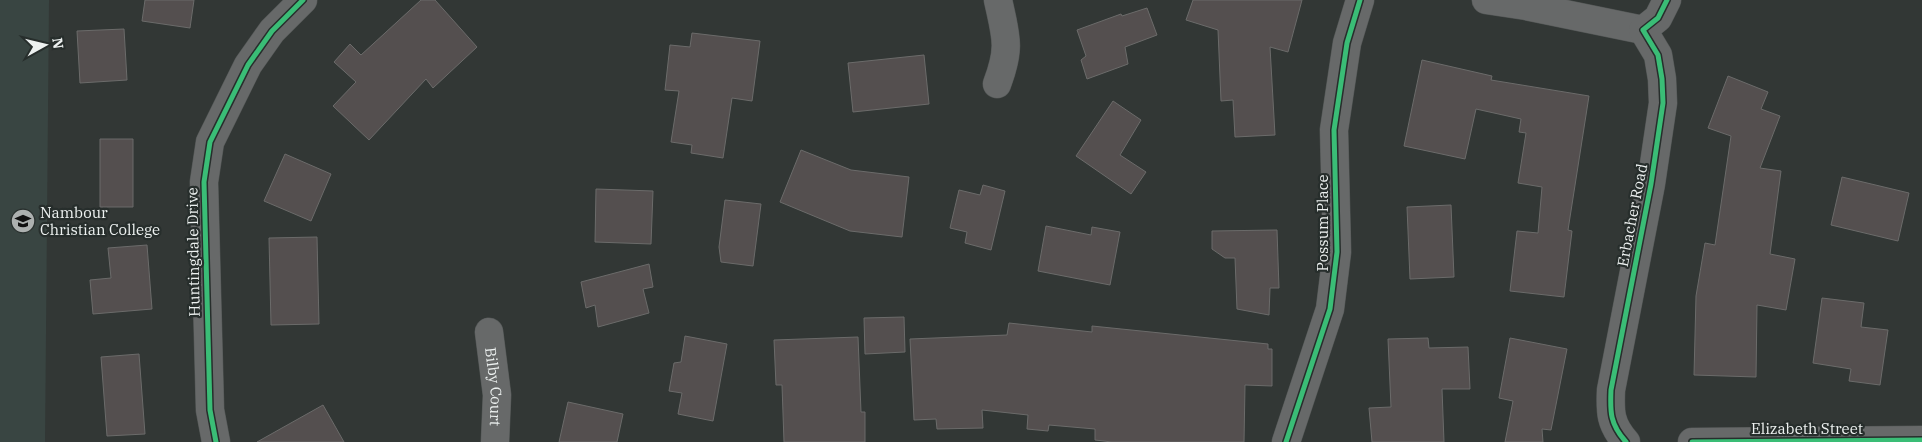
<svg xmlns="http://www.w3.org/2000/svg" width="1922" height="442" font-family="'IBM Plex Serif',serif">
  <style>
    .built { fill: #394542 }
    .building { fill: #544f4f; stroke: #6b6b6a }
    .lines { fill: none; stroke-linecap: round; stroke-linejoin: round }
    .minor-casing { stroke: #515554; stroke-width: 29 }
    .minor { stroke: #676969; stroke-width: 28 }
    .cycleway-casing { stroke: #272e2c; stroke-width: 8 }
    .cycleway { stroke: #3abd76; stroke-width: 5 }
    .labels { text-anchor: middle; dominant-baseline: central; stroke-width: 4.5; stroke-linejoin: round; paint-order: stroke }
    .poi-label { font-size: 15px; fill: #edf1f0; stroke: #272e2c; text-anchor: start }
    .street-label { font-size: 15px; fill: #edf1f0; stroke: #272e2c }
  </style>
  <rect width="100%" height="100%" fill="#323735"/>
  <path class="built" d="M0,0H49L45,442H0Z"/>
  <path class="building" d="M145,0H194L190,28L142,21Z
    M421,0H435L477,47L433,88L426,79L369,140L333,106L356,82L334,62L350,44L361,55Z
    M1193,0H1302L1288,52L1270,47L1275,135L1235,137L1233,100L1221,101L1218,30L1186,20Z
    M1147,8L1157,35L1125,47L1128,64L1087,79L1081,60L1086,56L1077,30L1121,14L1122,16Z
    M124,29L127,80L80,83L77,31Z
    M692,33L760,41L752,101L732,98L723,158L691,153L692,145L671,142L679,91L665,90L670,45L690,47Z
    M924,55L929,104L853,112L848,63Z
    M1422,60L1492,76L1491,80L1589,96L1568,230L1572,231L1564,297L1510,291L1517,231L1538,233L1542,187L1518,183L1526,133L1519,132L1521,119L1476,109L1465,159L1404,146Z
    M1728,76L1768,92L1761,109L1780,116L1760,168L1781,171L1770,254L1795,259L1786,310L1757,305L1756,377L1694,375L1696,296L1705,243L1715,245L1731,136L1708,128Z
    M1113,101L1141,120L1120,155L1146,172L1131,194L1076,156Z
    M100,139H133V207H100Z
    M801,150L851,170L909,177L902,237L850,231L780,202Z
    M285,154L331,174L311,221L264,201Z
    M1842,177L1909,193L1898,241L1831,225Z
    M983,185L1005,191L991,250L965,243L967,232L950,228L959,190L980,195Z
    M596,189L653,191L651,244L595,242Z
    M725,200L761,204L753,266L721,262L719,247Z
    M1451,205L1454,277L1410,279L1407,207Z
    M1046,226L1091,235L1092,227L1120,232L1110,285L1038,271Z
    M1277,230L1279,288H1270L1269,315L1237,309L1235,258H1225L1212,249V231Z
    M317,237L319,324L271,325L269,238Z
    M147,245L152,309L93,314L90,280L111,278L108,248Z
    M649,264L653,287L643,289L649,313L598,327L595,305L586,308L581,282Z
    M1822,298L1864,303L1861,327L1888,330L1880,385L1849,381L1851,369L1813,363Z
    M904,317L905,352L865,354L864,318Z
    M1009,323L1092,332V326L1268,344V349H1272V386L1245,385L1244,442H1112L1095,440V429L1049,425L1048,431L1027,429L1028,415L982,410L983,428L937,429L936,419L914,420L910,339L1007,335Z
    M685,336L727,344L713,421L678,414L682,393L669,391L674,363L681,362Z
    M858,337L861,412H865V442H784L782,385H776L774,340Z
    M1428,338L1429,348L1468,347L1470,389H1442L1444,442H1372L1369,408L1391,407L1388,339Z
    M1510,338L1567,349L1551,430L1542,429L1543,442H1505L1513,401L1499,398Z
    M139,354L145,434L107,436L101,357Z
    M568,402L623,414L617,442H559Z
    M323,405L344,442H257Z"/>
  <g class="lines">
    <g class="minor-casing">
      <g id="minor">
        <path d="M1486,0L1526,6L1643,30"/>
        <path d="M997,84C1011,47 1006,37 998,0"/>
        <path id="s1" d="M489,332L497,395L495,442"/>
        <path d="M216,442L210,410L204,182L210,142L248,65L272,31L303,0"/>
        <path d="M1286,442L1330,309L1337,252L1334,130L1347,43L1360,0"/>
        <path d="M1626,442C1610,424 1610,412 1611,390L1651,184L1663,103L1662,79L1658,55L1643,30L1658,18L1667,0"/>
        <path d="M1692,442L1922,440"/>
      </g>
    </g>
    <use href="#minor" class="minor"/>
    <g class="cycleway-casing">
      <path id="cycleway" d="M216,442L210,410L204,182L210,142L248,65L272,31L303,0
        M1286,442L1330,309L1337,252L1334,130L1347,43L1360,0
        M1626,442C1610,424 1610,412 1611,390L1651,184L1663,103L1662,79L1658,55L1643,30L1658,18L1667,0
        M1692,442L1922,440"/>
    </g>
    <use href="#cycleway" class="cycleway"/>
  </g>
  <defs>
    <g id="school-disc" transform="scale(1.25)"><circle r="9.5" fill="#acb0af" stroke="#272e2c"/><path d="M0-5L7-2L0 1L-7-2ZM-4 1L0 2.5L4 1V4Q0 6-4 4Z" fill="#111"/></g>
  </defs>
  <g fill-rule="evenodd">
    <use href="#school-disc" x="23" y="221"/>
  </g>
  <g class="labels">
    <g class="poi-label">
      <text x="40" y="212">Nambour<tspan x="40" dy="17">Christian College</tspan></text>
    </g>
    <g class="street-label">
      <text transform="translate(1632 215) rotate(-79)">Erbacher Road</text>
      <text transform="translate(1322 223) rotate(-90)">Possum Place</text>
      <text transform="translate(193 252) rotate(-91)">Huntingdale Drive</text>
      <text stroke="none"><textPath href="#s1" startOffset="55">Bilby Court</textPath></text>
      <text x="1807" y="428">Elizabeth Street</text>
    </g>
  </g>
  <g transform="translate(45 45) rotate(82)" stroke="#272e2c" stroke-width="4" paint-order="stroke">
  <path d="M0-4L9 19L0 12L-9 19Z" fill="#edf1f0"/>
  <text y="-8" font-size="14" font-weight="bold" text-anchor="middle" fill="#edf1f0">N</text>
  </g>
</svg>
